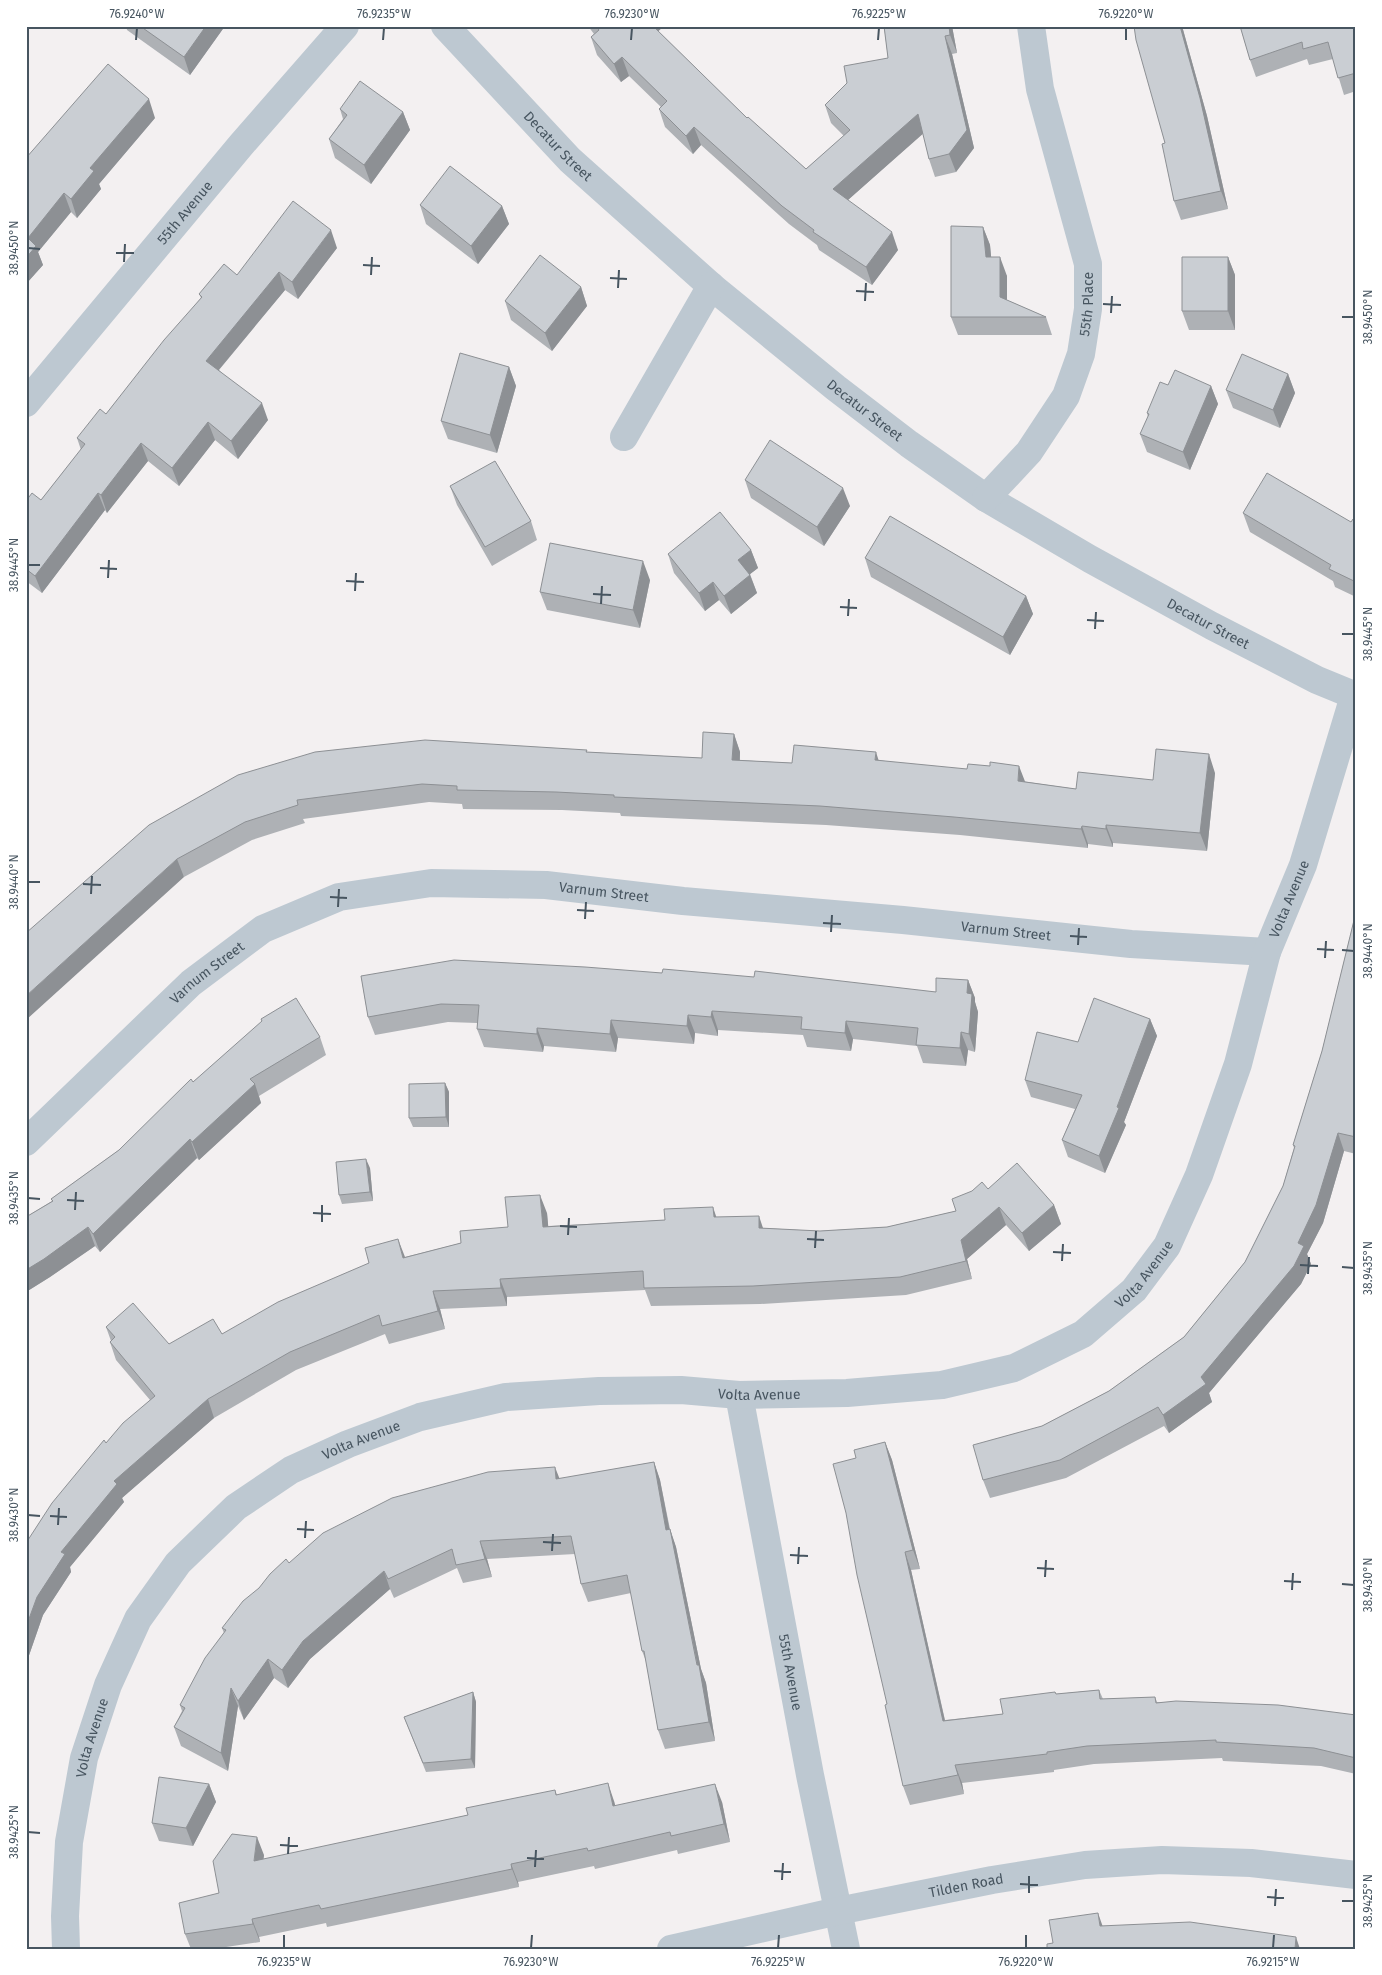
<svg xmlns="http://www.w3.org/2000/svg" width="1382" height="1975" font-family="'Fira Sans',sans-serif">
  <style>
    .lines { fill: none; stroke-linecap: round; stroke-linejoin: round }
    .minor { stroke: #bdc8d1; stroke-width: 28 }
    .wall { fill: #aeb1b5 }
    .shaded-wall { fill: #8d9094 }
    .building { fill: #caced3; stroke: #8d9094 }
    .ticks { fill: none; stroke: #475560; stroke-width: 2 }
    .labels { text-anchor: middle; dominant-baseline: central; stroke-width: 4.5; stroke-linejoin: round; paint-order: stroke }
    .street-label { font-size: 14px; fill: #475560; stroke: #fff }
    .neatline { fill: none; stroke: #475560; stroke-width: 2 }
    .ticks-label { font-size: 12px; text-anchor: middle; fill: #475560 }
  </style>
  <rect width="100%" height="100%" fill="#f3f0f1"/>
  <g class="lines">
    <g class="minor">
      <path id="s1" d="M445,26L570,160L711,286L836,388L909,444L986,498L1090,559L1212,626L1317,680L1356,696"/>
      <path id="s2" d="M26,403L241,145L345,26"/>
      <path d="M624,437L711,286"/>
      <path id="s3" d="M986,498L1029,452L1066,396L1081,354L1088,309V264L1040,89L1031,26"/>
      <path id="s4" d="M26,1142L191,983L263,929L339,897L431,883L546,885L683,901L903,920L1131,944L1267,952"/>
      <path id="s5" d="M739,1395L810,1775L846,1949"/>
      <path id="s6" d="M66,1949L65,1916L69,1842L84,1758L108,1685L138,1619L178,1563L236,1507L291,1470L348,1444L420,1417L506,1397L599,1391L681,1390L739,1395L847,1393L942,1385L1014,1368L1083,1334L1134,1290L1167,1246L1199,1175L1238,1064L1267,952L1303,865L1354,696"/>
      <path id="s7" d="M671,1949L838,1911L992,1880L1085,1865L1162,1860L1251,1863L1356,1875"/>
    </g>
  </g>
  <path class="wall" d="M126,26H225L190,75L127,30Z
    M588,26H664L658,31L747,118L806,169L844,136L831,123L825,105L888,58L884,26H952L957,53L952,54L974,148L956,172L935,177L929,159L923,133L848,200L898,250L872,285L819,250L817,245L789,224L701,145L693,154L665,127L659,109L661,107L629,76L621,82L597,55L591,37L594,34Z
    M1134,26H1182L1207,116L1228,209L1181,220L1174,201L1165,143Z
    M1240,26H1356V91L1344,95L1333,59L1309,65L1307,59L1256,77L1250,60Z
    M340,109L403,112L410,130L371,184L335,158L329,139L343,119Z
    M155,118L99,184L101,189L77,218L71,212L38,252L43,265L26,284V158Z
    M420,205L502,206L509,224L478,264L426,224Z
    M983,227L990,245L991,257L1007,276V300L1046,317L1052,335H958L951,317Z
    M337,248L298,299L285,290L219,370L268,420L238,459L215,440L179,486L148,461L107,513L105,510L42,593L26,581V501L41,500L81,450L77,438L106,414L201,298L199,294L237,275Z
    M1228,257L1235,275V330H1189L1182,311Z
    M581,287L587,306L552,351L511,320L505,301Z
    M509,367L516,386L497,453L448,439L441,421Z
    M1288,374L1295,393L1280,428L1233,408L1226,390Z
    M1168,385L1211,386L1218,404L1190,470L1147,452L1140,434L1148,417L1147,413Z
    M745,480L850,506L824,546L751,498Z
    M450,486L531,521L537,540L492,566L457,505Z
    M1243,513L1351,522L1356,520V597L1335,587L1333,581L1250,532Z
    M751,550L758,568L750,574L757,593L731,614L719,600L705,611L674,573L668,554Z
    M865,558L1026,596L1033,614L1010,655L871,577Z
    M650,580L640,628L547,610L540,592Z
    M734,734L740,752V760L792,763L878,760L1076,789L1215,773L1207,851L1113,843V847L1088,844V848L960,835L826,825L621,816L620,813L562,810L463,809L462,804L429,802L303,819L305,823L252,840L184,877L149,825L587,750V752L702,758Z
    M1356,912V1154L1344,1151L1323,1223L1307,1254L1311,1264L1301,1284L1209,1393L1212,1402L1169,1433L1164,1426L1066,1478L990,1498L983,1480L1042,1426L1109,1391L1184,1337L1245,1262L1283,1186L1294,1148L1293,1145L1322,1051Z
    M662,973L936,992L968,980L975,998V1002L978,1012L975,1052L968,1050L966,1066L923,1063L917,1046L853,1039L851,1051L807,1047L803,1035L718,1030V1036L695,1033L694,1044L618,1038L616,1052L544,1046L543,1052L484,1047L477,1029V1023L448,1022L375,1035L368,1017L361,976Z
    M261,1019L320,1037L326,1055L259,1096L261,1103L199,1160L197,1158L100,1252L95,1246L50,1277L26,1292V1217L52,1201L51,1199L119,1150L193,1082L262,1022Z
    M1150,1019L1157,1036L1124,1122L1126,1125L1105,1173L1068,1157L1062,1140L1075,1109L1031,1097L1025,1080L1078,1042Z
    M445,1083L449,1092V1127H413L409,1118Z
    M370,1168L373,1201L342,1204L339,1195Z
    M988,1189L1054,1205L1061,1224L1029,1251L1006,1225L967,1259L972,1279L906,1295L760,1304L651,1306L645,1290L507,1297V1306L440,1309L445,1329L389,1344L385,1334L296,1370L214,1418L122,1498L124,1502L70,1567L71,1572L43,1615L26,1664V1543L106,1443L150,1400L116,1360L110,1342L111,1341L106,1327L169,1344L222,1334L405,1257L461,1243L508,1227L547,1213L548,1226L665,1220L717,1217L763,1228L820,1231L887,1227L956,1211Z
    M885,1442L892,1460L920,1569L911,1570L945,1720L1003,1714L1055,1692L1056,1694L1099,1690L1103,1699L1155,1697L1157,1702L1356,1715V1774L1321,1766L1223,1761L1222,1758L1094,1764L1054,1770V1772L962,1783L964,1794L910,1805L903,1786L887,1704L856,1458Z
    M654,1462L660,1480L670,1529L676,1547L701,1669L706,1683L715,1741L665,1749L658,1730L646,1661L642,1651L631,1593L588,1602L581,1584L575,1554L487,1559L492,1577L463,1583L457,1568L394,1598L390,1589L310,1659L288,1688L274,1678L244,1720L238,1706L228,1771L181,1746L174,1727L182,1711L180,1705L224,1633L222,1628L289,1563L559,1479Z
    M473,1692L476,1702L475,1768L426,1772L404,1717Z
    M209,1784L216,1802L193,1846L159,1841L152,1823Z
    M555,1790L557,1795L614,1801L615,1806L722,1802L730,1842L678,1854L677,1850L595,1869L594,1866L518,1882L519,1887L327,1927L326,1923L259,1937L260,1942L213,1949H191L185,1934L219,1893L264,1855L263,1860L468,1815Z"/>
  <path class="shaded-wall" d="M206,26H225L190,75L184,57Z
    M648,26H664L652,37Z
    M949,26H952L957,53L950,35Z
    M1180,26H1182L1207,116L1228,209L1221,191Z
    M945,36L952,54L974,148L956,172L949,154Z
    M622,57L629,76L621,82L614,64Z
    M149,99L155,118L99,184L101,189L77,218L71,199L90,168Z
    M403,112L410,130L371,184L364,165Z
    M918,114L925,132L840,207L833,189Z
    M694,127L701,145L693,154L686,136Z
    M64,193L71,212L38,252L43,265L26,284V258L28,238Z
    M502,206L509,224L478,264L471,246Z
    M983,227L990,245L993,276L986,257Z
    M331,230L337,248L298,299L292,282Z
    M892,232L898,250L872,285L866,267Z
    M1000,257L1007,276V316L1000,297Z
    M1228,257L1235,275V330L1228,311Z
    M279,272L285,290L212,378L206,361Z
    M581,287L587,306L552,351L545,333Z
    M509,367L516,386L497,453L490,435Z
    M1288,374L1295,393L1280,428L1273,410Z
    M1211,386L1218,404L1190,470L1183,452Z
    M262,403L268,420L238,459L231,441Z
    M208,422L215,440L179,486L172,468Z
    M141,443L148,461L107,513L101,495Z
    M843,488L850,506L824,546L817,527Z
    M98,493L105,510L42,593L35,576Z
    M751,550L758,568L745,578L738,560Z
    M643,561L650,580L640,628L633,610Z
    M750,575L757,593L731,614L724,596Z
    M713,582L719,600L705,611L699,593Z
    M1026,596L1033,614L1010,655L1003,637Z
    M734,734L740,752L739,778L732,760Z
    M876,752L882,771L875,760Z
    M1209,754L1215,773L1207,851L1200,833Z
    M1019,766L1026,784L1018,781Z
    M1106,825L1113,843V847L1106,829Z
    M1082,826L1088,844V848L1081,829Z
    M177,859L184,877L26,1020V996Z
    M968,980L975,998V1002L978,1012L975,1052L969,1034L967,993Z
    M712,1011L718,1030V1036L711,1017Z
    M688,1015L695,1033L694,1044L687,1026Z
    M1150,1019L1157,1036L1124,1122L1126,1125L1105,1173L1099,1156Z
    M611,1020L618,1038L616,1052L610,1034Z
    M846,1021L853,1039L851,1051L845,1033Z
    M537,1028L544,1046L543,1052L537,1034Z
    M961,1032L968,1050L966,1066L960,1048Z
    M445,1083L449,1092V1127L446,1117Z
    M255,1084L261,1103L199,1160L192,1142Z
    M1338,1133L1344,1151L1323,1223L1307,1254L1311,1264L1301,1284L1209,1393L1212,1402L1169,1433L1163,1415L1201,1377L1298,1243Z
    M190,1139L197,1158L100,1252L93,1234Z
    M366,1159L370,1168L373,1201L370,1192Z
    M540,1195L547,1213L550,1245L543,1227Z
    M1054,1205L1061,1224L1029,1251L1022,1233Z
    M713,1207L719,1225L714,1217Z
    M999,1207L1006,1225L967,1259L972,1279L966,1261L961,1240Z
    M759,1216L765,1234L759,1228Z
    M88,1227L95,1246L50,1277L26,1292V1270Z
    M398,1239L405,1257L410,1276L403,1258Z
    M500,1279L507,1297V1306L501,1288Z
    M433,1291L440,1309L445,1329L438,1311Z
    M208,1399L214,1418L122,1498L124,1502L70,1567L71,1572L43,1615L26,1664V1627L37,1597L61,1552L114,1481Z
    M885,1442L892,1460L920,1569L913,1550Z
    M654,1462L660,1480L673,1548L666,1530Z
    M555,1467L562,1485L556,1479Z
    M670,1529L676,1547L701,1669L706,1683L715,1741L709,1722Z
    M480,1541L487,1559L492,1577L485,1559Z
    M905,1552L911,1570L949,1739L943,1721Z
    M384,1571L390,1589L310,1659L288,1688L282,1670L303,1641Z
    M268,1659L274,1678L244,1720L238,1701Z
    M231,1688L238,1706L228,1771L221,1753Z
    M473,1692L476,1702L475,1768L471,1759Z
    M955,1765L962,1783L964,1794L958,1775Z
    M608,1783L614,1801L620,1824L613,1806Z
    M209,1784L216,1802L193,1846L186,1828Z
    M715,1784L722,1802L730,1842L724,1824Z
    M257,1837L264,1855L261,1880L254,1861Z
    M511,1864L518,1882L519,1887L512,1869Z
    M1098,1913L1104,1930L1100,1926Z
    M252,1919L259,1937L260,1942L253,1924Z
    M1296,1937L1300,1949H1295Z"/>
  <path class="building" d="M140,26H206L184,57Z
    M596,26H653L747,118L748,117L806,169L850,130L825,105L847,83L844,66L888,58L884,26H949L950,35L945,36L967,130L949,154L929,159L918,114L833,189L892,232L866,267L813,232L814,230L782,206L694,127L686,136L659,109L667,101L622,57L614,64L591,37L599,30Z
    M1134,26H1180L1200,98L1221,191L1174,201L1162,144L1165,143L1136,40Z
    M1240,26H1356V73L1338,78L1328,42L1303,49L1302,42L1250,60Z
    M108,64L149,99L90,168L94,171L71,199L64,193L28,238L36,246L26,258V158Z
    M360,81L403,112L364,165L329,139L347,115L340,109Z
    M450,166L502,206L471,246L420,205Z
    M293,201L331,230L292,282L279,272L206,361L262,403L231,441L208,422L172,468L141,443L101,495L98,493L35,576L26,569V501L32,493L41,500L85,444L77,438L100,409L106,414L164,340L202,297L199,294L224,264L237,275Z
    M951,226L983,227L986,257H1000V297L1046,317H951Z
    M540,255L581,287L545,333L505,301Z
    M1182,257H1228V311H1182Z
    M460,353L509,367L490,435L441,421Z
    M1242,354L1288,374L1273,410L1226,390Z
    M1175,370L1211,386L1183,452L1140,434L1149,414L1147,413L1160,382L1168,385Z
    M770,440L843,488L817,527L745,480Z
    M495,461L531,521L485,547L450,486Z
    M1267,473L1351,522L1353,519L1356,520V582L1329,569L1331,565L1243,513Z
    M720,512L751,550L738,560L750,575L724,596L713,582L699,593L668,554Z
    M890,516L1026,596L1003,637L865,558Z
    M550,543L643,561L633,610L540,592Z
    M703,732L734,734L732,760L792,763L794,745L876,752L875,760L967,769L968,764L990,766V762L1019,766L1018,781L1076,789L1078,772L1153,780L1156,749L1209,754L1200,833L1106,825V829L1082,826L1081,829L954,817L820,806L614,797V795L556,792L457,790V786L422,784L297,800L298,805L245,822L177,859L26,996V933L149,825L238,775L315,752L425,740L587,750L586,752L702,758Z
    M1356,912V1137L1338,1133L1316,1205L1298,1243L1304,1246L1294,1266L1201,1377L1206,1384L1163,1415L1158,1407L1060,1460L983,1480L973,1445L1042,1426L1109,1391L1184,1337L1245,1262L1283,1186L1295,1146L1293,1145L1322,1051Z
    M454,960L585,967L662,973L663,969L754,977L755,971L936,992V978L968,980L967,993L972,994L969,1034L961,1032L960,1048L916,1045L918,1028L846,1021L845,1033L801,1029L802,1017L712,1011L711,1017L688,1015L687,1026L611,1020L610,1034L537,1028V1034L477,1029L479,1005L441,1004L368,1017L361,976Z
    M296,998L320,1037L250,1079L255,1084L192,1142L190,1139L93,1234L88,1227L44,1259L26,1270V1217L53,1201L51,1199L119,1150L191,1079L193,1082L262,1021L261,1019Z
    M1094,998L1150,1019L1117,1107L1119,1108L1099,1156L1062,1140L1082,1095L1025,1080L1037,1032L1078,1042Z
    M445,1083L446,1117L409,1118V1084Z
    M366,1159L370,1192L339,1195L336,1162Z
    M1017,1163L1054,1205L1022,1233L999,1207L961,1240L966,1261L900,1277L753,1286L644,1288L643,1271L500,1279L501,1288L433,1291L438,1311L382,1326L379,1315L290,1352L208,1399L114,1481L117,1484L61,1552L65,1554L37,1597L26,1627V1543L52,1503L104,1440L106,1443L123,1423L155,1396L110,1342L115,1337L106,1327L133,1303L169,1344L213,1319L222,1334L278,1302L369,1263L365,1248L398,1239L403,1258L461,1243L460,1231L508,1227L505,1197L540,1195L543,1227L665,1220L664,1209L713,1207L714,1217L759,1216V1228L820,1231L887,1227L956,1211L952,1199L972,1191L982,1182L988,1189Z
    M885,1442L913,1550L905,1552L943,1721L1003,1714L1000,1699L1055,1692L1056,1694L1099,1690L1100,1699L1155,1697L1156,1703L1176,1701L1278,1705L1356,1715V1758L1314,1748L1216,1742V1740L1087,1746L1047,1752V1754L955,1765L958,1775L903,1786L885,1705L887,1704L857,1575L846,1513L833,1464L856,1458L854,1450Z
    M654,1462L666,1530L670,1529L697,1665H699L709,1722L658,1730L644,1651H642L627,1575L581,1584L571,1536L480,1541L485,1559L456,1565L452,1549L388,1579L384,1571L303,1641L282,1670L268,1659L238,1701L231,1688L221,1753L174,1727L185,1708L180,1705L205,1658L226,1630L222,1628L243,1601L259,1588L270,1574L286,1559L289,1563L323,1533L392,1498L488,1472L555,1467L556,1479Z
    M473,1692L471,1759L423,1763L404,1717Z
    M159,1777L209,1784L186,1828L152,1823Z
    M608,1783L613,1806L715,1784L724,1824L671,1836L670,1832L588,1851L587,1848L511,1864L512,1869L321,1909L319,1905L252,1919L253,1924L185,1934L179,1903L219,1893L213,1861L232,1834L257,1837L254,1861L468,1815L466,1808L555,1790L556,1795Z
    M1098,1913L1100,1926L1190,1922L1296,1937L1295,1949H1047V1944L1053,1943L1049,1920Z"/>
  <path class="ticks" d="M136,40L137,28M383,40L384,28M631,40L632,28M878,40L879,28M1126,40V28M28,248L40,249M116,253H134M124,262L125,244M363,265L380,266M371,275L372,257M610,278L627,279M618,288L619,270M856,291L874,292M865,301L866,283M1103,304L1121,305M1111,313L1112,296M1342,317H1354M28,565H40M100,568L117,569M108,578L109,560M346,581L364,582M355,591L356,573M593,594L611,595M601,604L602,586M840,607L857,608M848,616L849,599M1087,620L1104,621M1095,629L1096,612M1342,634H1354M28,882H40M83,884L101,885M91,894L92,876M330,897L347,898M338,907L339,889M577,910L594,911M585,919L586,902M823,923L841,924M831,932L832,915M1070,936L1087,937M1078,945L1079,928M1317,949L1334,950M1342,950L1354,951M1325,958L1326,941M28,1198L40,1199M67,1200L84,1201M75,1210L76,1192M313,1213L331,1214M322,1222V1205M560,1226L577,1227M568,1235L569,1218M807,1239L824,1240M815,1248L816,1231M1053,1252L1071,1253M1062,1261L1063,1244M1300,1265L1318,1266M1342,1267L1354,1268M1308,1274L1309,1257M28,1515L40,1516M50,1516L67,1517M58,1525L59,1508M297,1529L314,1530M305,1538L306,1521M543,1542L561,1543M552,1551L553,1534M790,1555L808,1556M798,1564L799,1547M1037,1568L1054,1569M1045,1577L1046,1560M1284,1581L1301,1582M1342,1584L1354,1585M1292,1590L1293,1573M28,1832L40,1833M280,1845L298,1846M288,1854L289,1837M527,1858L544,1859M535,1867L536,1850M774,1871L791,1872M782,1880L783,1863M1020,1884L1038,1885M1029,1893V1876M1267,1897L1284,1898M1342,1901H1354M1275,1906L1276,1889M284,1948V1935M531,1948L532,1935M778,1948L779,1935M1026,1948V1935M1273,1948L1274,1935"/>
  <g class="labels">
    <g class="street-label">
      <text stroke="none"><textPath href="#s1" startOffset="165">Decatur Street</textPath></text>
      <text stroke="none"><textPath href="#s2" startOffset="248">55th Avenue</textPath></text>
      <text stroke="none"><textPath href="#s3" startOffset="225">55th Place</textPath></text>
      <text stroke="none"><textPath href="#s1" startOffset="570">Decatur Street</textPath></text>
      <text stroke="none"><textPath href="#s1" startOffset="975">Decatur Street</textPath></text>
      <text stroke="none"><textPath href="#s4" startOffset="668">Varnum Street</textPath></text>
      <text stroke="none"><textPath href="#s6" startOffset="1864">Volta Avenue</textPath></text>
      <text stroke="none"><textPath href="#s4" startOffset="1072">Varnum Street</textPath></text>
      <text stroke="none"><textPath href="#s4" startOffset="248">Varnum Street</textPath></text>
      <text stroke="none"><textPath href="#s6" startOffset="1459">Volta Avenue</textPath></text>
      <text stroke="none"><textPath href="#s6" startOffset="1039">Volta Avenue</textPath></text>
      <text stroke="none"><textPath href="#s6" startOffset="634">Volta Avenue</textPath></text>
      <text stroke="none"><textPath href="#s5" startOffset="282">55th Avenue</textPath></text>
      <text stroke="none"><textPath href="#s6" startOffset="214">Volta Avenue</textPath></text>
      <text stroke="none"><textPath href="#s7" startOffset="302">Tilden Road</textPath></text>
    </g>
  </g>
  <rect width="1382" height="1975" fill="none" stroke="#ffffff" stroke-width="55"/>
  <rect x="28" y="28" width="1326" height="1920" class="neatline"/>
  <g class="ticks-label">
    <text x="137" y="18">76.9240°W</text>
    <text x="384" y="18">76.9235°W</text>
    <text x="632" y="18">76.9230°W</text>
    <text x="879" y="18">76.9225°W</text>
    <text x="1126" y="18">76.9220°W</text>
    <text transform="translate(14 248) rotate(-90)" y="4">38.9450°N</text>
    <text transform="translate(1368 317) rotate(-90)" y="4">38.9450°N</text>
    <text transform="translate(14 565) rotate(-90)" y="4">38.9445°N</text>
    <text transform="translate(1368 634) rotate(-90)" y="4">38.9445°N</text>
    <text transform="translate(14 882) rotate(-90)" y="4">38.9440°N</text>
    <text transform="translate(1368 951) rotate(-90)" y="4">38.9440°N</text>
    <text transform="translate(14 1198) rotate(-90)" y="4">38.9435°N</text>
    <text transform="translate(1368 1268) rotate(-90)" y="4">38.9435°N</text>
    <text transform="translate(14 1515) rotate(-90)" y="4">38.9430°N</text>
    <text transform="translate(1368 1585) rotate(-90)" y="4">38.9430°N</text>
    <text transform="translate(14 1832) rotate(-90)" y="4">38.9425°N</text>
    <text transform="translate(1368 1901) rotate(-90)" y="4">38.9425°N</text>
    <text x="284" y="1966">76.9235°W</text>
    <text x="531" y="1966">76.9230°W</text>
    <text x="778" y="1966">76.9225°W</text>
    <text x="1026" y="1966">76.9220°W</text>
    <text x="1273" y="1966">76.9215°W</text>
  </g>
</svg>
